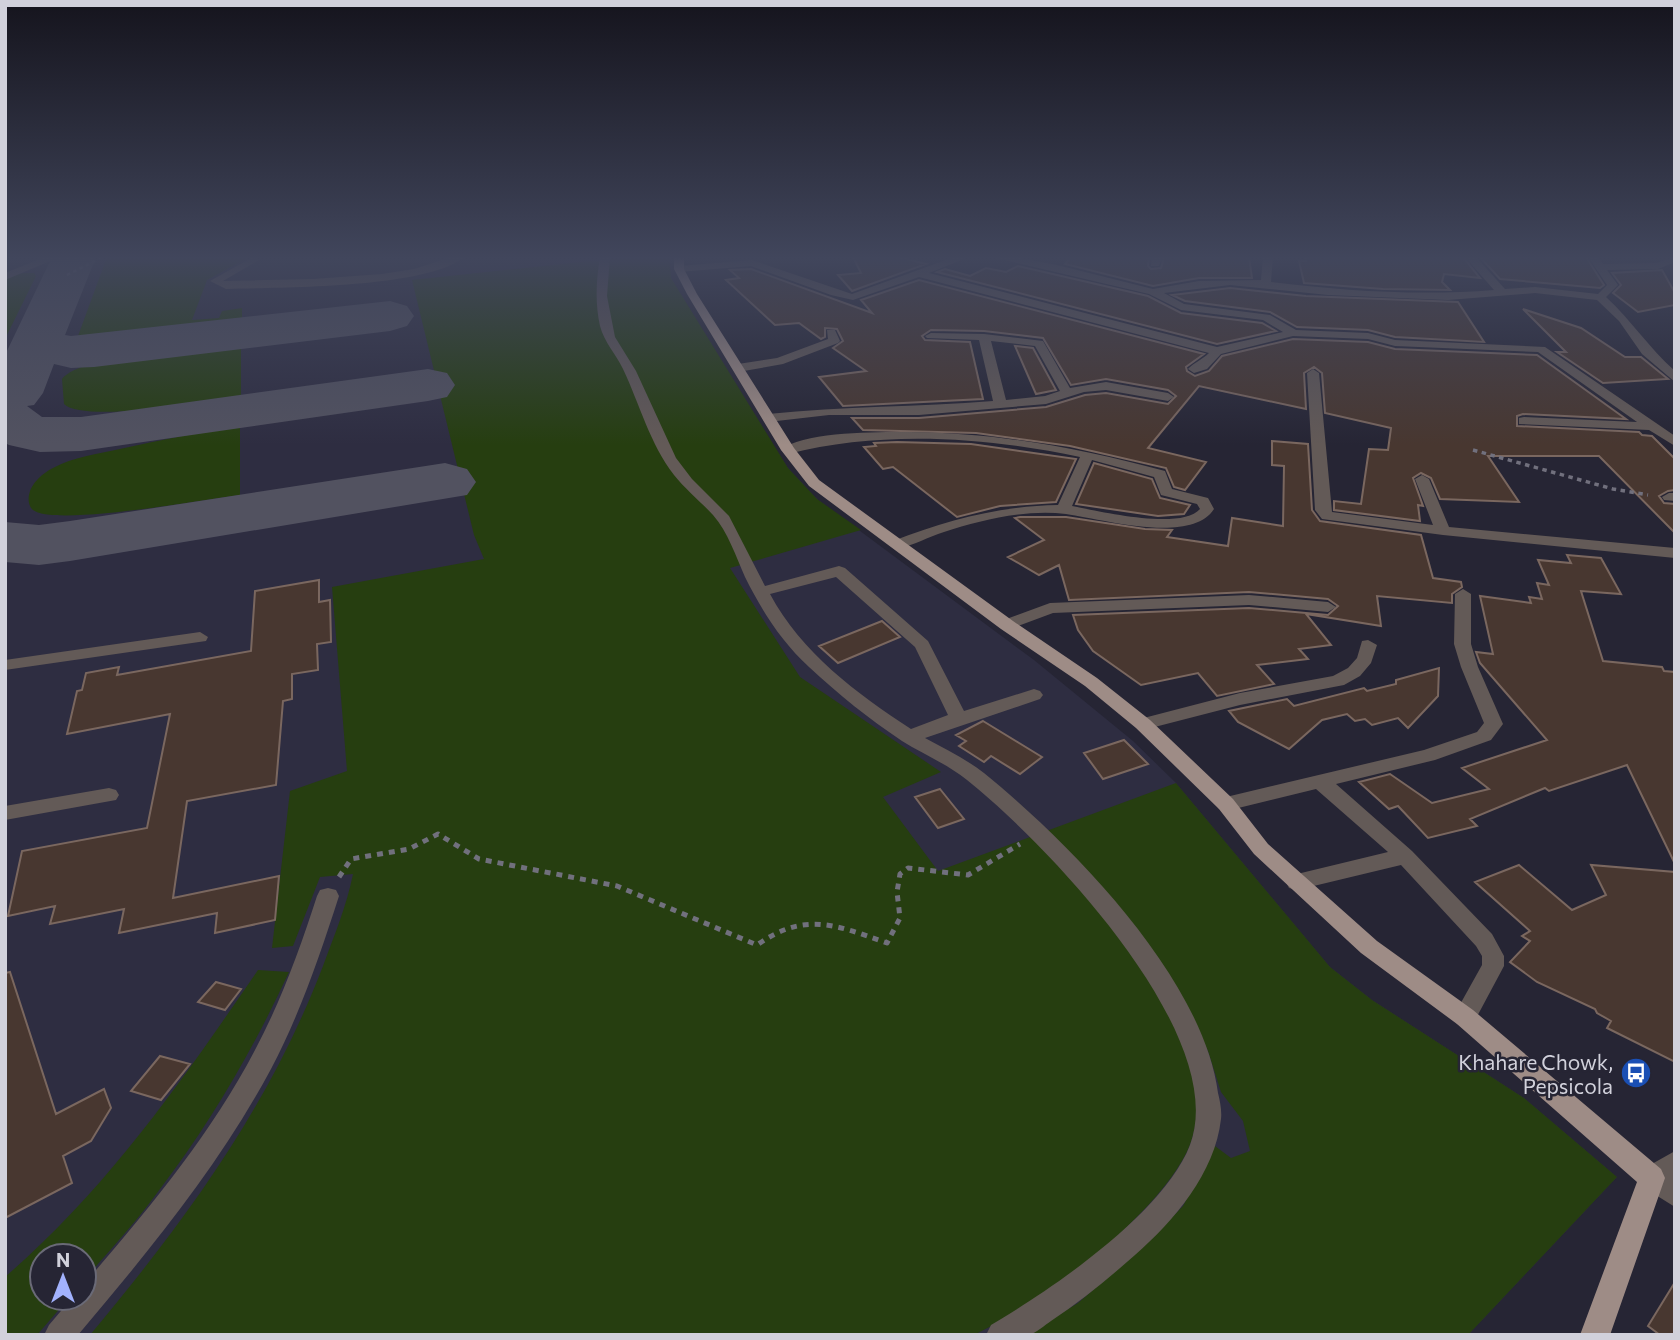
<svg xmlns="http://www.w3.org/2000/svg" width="1680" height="1340" font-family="Commissioner,sans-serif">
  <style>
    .built { fill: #2e2d41; fill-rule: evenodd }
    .green { fill: #263e10 }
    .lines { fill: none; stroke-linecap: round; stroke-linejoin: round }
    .taxiway { fill: #525260; fill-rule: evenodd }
    .building { fill: #483730; stroke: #7a675f; stroke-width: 2 }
    .path-far2 { stroke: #71707d; stroke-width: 2.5; stroke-dasharray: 3.5 3.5; stroke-linecap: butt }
    .path-far1 { stroke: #71707d; stroke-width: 3.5; stroke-dasharray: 4.5 4.5; stroke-linecap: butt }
    .path { stroke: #71707d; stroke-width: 5; stroke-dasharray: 6 6; stroke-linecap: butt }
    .minor { fill: #635a57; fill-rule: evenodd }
    .major { fill: #9e8c86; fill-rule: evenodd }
    .labels { text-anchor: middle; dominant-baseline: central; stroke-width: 5; stroke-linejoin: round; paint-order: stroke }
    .near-poi-label { font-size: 21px; fill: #d1d1db; stroke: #262534; text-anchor: end }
  </style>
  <rect width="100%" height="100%" fill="#262534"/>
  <path class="built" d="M5,257H669L671,278L737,388L788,468L817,499L1034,660L1133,741L1176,783L1330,967L1372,1000L1524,1098L1617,1177L1468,1335H5ZM42,1256H84V1298H42Z"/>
  <path class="green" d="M107,257H249L207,280L192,320L219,318L222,311L242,308V329L120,340L78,336Z
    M628,257H669L671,278L788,468L817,499L861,530L730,568L800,677L941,772L883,797L938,871L1176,783L1330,967L1372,1000L1524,1098L1617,1177L1468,1335H1026L1078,1303L1145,1245L1183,1206L1215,1146L1231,1158L1250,1151L1243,1121L1221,1092L1208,1051L1186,1004L1101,911C1132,957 1171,1003 1188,1056C1196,1080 1200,1111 1193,1135C1180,1189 1085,1268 1039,1299C1019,1313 996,1323 974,1335H90C186,1220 269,1107 323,966C334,936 347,905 353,874L320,877L293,946L272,948L290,791L347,771L332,587L484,559L474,535L412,280Z
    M25,273H34L36,276L5,339V276Z
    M241,340V397C211,402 83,423 64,404L62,379C80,355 208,344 241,340Z
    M240,426V495C206,499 55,527 33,510C29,507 28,500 29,495C31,483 43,473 53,468C73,457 98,454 120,449C160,440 200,432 240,426Z
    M258,970L289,972C254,1048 211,1122 160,1189C137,1221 110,1250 84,1280V1256H42V1298H69L37,1335H5V1277C108,1188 182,1081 258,970Z"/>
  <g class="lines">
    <path class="taxiway" d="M52,257H96L65,335L71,336L390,301L407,306L414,316L407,326L390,331L94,367L71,368L54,364L43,393L34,405L27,406L42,417H81L428,369L447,373L455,385L447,397L428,401L81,451L40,452L9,445L5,443V355Z
      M445,463L467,469L476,482L467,495L70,561L39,565L5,562V522L39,525L70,521Z"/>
  </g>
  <path class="building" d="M853,257H899L926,264L852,291L838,275L861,273Z
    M1071,257H1149L1148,266L1151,269L1161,268L1164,257H1249L1252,278H1199L1153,286L1065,264Z
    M1306,257H1463L1480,278L1444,274L1442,282L1450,290L1383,289L1304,283L1299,261H1306Z
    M1480,257H1586L1604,285L1600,288L1500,279Z
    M1018,266L1148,296L1181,313L1262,323L1276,331L1217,344L937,272L945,269L970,276L986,268L1006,272Z
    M751,269L872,313L861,300L919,280L1204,354L1186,367L1187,371L1195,376L1209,371L1222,356L1293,339L1368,342L1395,349L1537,355L1626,419L1523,414L1517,416V426L1639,432L1642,435L1652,436L1675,459V490L1668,491L1659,496L1664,503L1675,504V533L1599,456H1488L1519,502L1440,499L1431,478L1421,473L1413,478L1423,506L1418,505L1420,521L1334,510V501L1361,504L1369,449L1388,450L1391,428L1325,413L1322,373L1314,367L1304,373L1306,409L1199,386L1148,448L1206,462L1185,490L1174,487L1166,468L1070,446L976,433L863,430L852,418H919L1046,407L1085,395L1106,393L1168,404L1176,396L1168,390L1106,379L1071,385L1043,338L984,331L931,330L922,336L925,340L970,342L983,399L843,406L819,377L866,371L833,348L843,341L837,329L825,328V337L821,339L799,323L775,325L726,280L739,278L730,270Z
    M1662,270L1675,293V305L1638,312L1613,293L1621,285L1612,273Z
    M1230,288L1306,296L1458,302L1484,342L1395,337L1368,330L1297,327L1270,312L1185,301L1172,295Z
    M1523,309L1581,328L1625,357H1641L1668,379L1603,383L1557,352H1566Z
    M1015,346L1033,348L1056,390L1036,394Z
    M1272,441L1308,444L1312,510L1320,521L1421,535L1433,578L1461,582L1462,587L1452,594V603L1377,596L1381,626L1306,614L1331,645L1299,649L1308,659L1257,665L1274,684L1217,696L1198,673L1141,685L1093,651L1078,630L1073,615L1249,608L1328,615L1338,606L1328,599L1249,592L1069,600L1059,565L1039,575L1008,557L1044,540L1015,518L1020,517H1066L1145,529L1172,530L1167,537L1228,546L1232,518L1283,526L1284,466L1272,465Z
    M897,442L971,444L1076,459L1056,502L1000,506L957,517L893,467L883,469L864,447L876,446L874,443Z
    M1094,463L1152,479L1160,498L1190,505L1184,514L1158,516L1076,504Z
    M1567,555L1601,558L1621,594L1581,591L1603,661L1662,667L1664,671L1675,672V864L1627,765L1549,791L1545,788L1470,819L1477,826L1428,838L1398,806L1389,809L1359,782L1390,774L1432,803L1489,789L1462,768L1547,740L1480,663L1476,652L1493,654L1480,596L1531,603L1529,597L1542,599L1537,583L1549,585L1538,560L1571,563Z
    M319,580V602L330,600L331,642L317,644L318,670L292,674V699L283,701L276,785L187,801L173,898L279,876L275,920L215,933L217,913L119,933L124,909L50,924L55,906L8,916L22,851L147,828L170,714L67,734L77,691L82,690L86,673L119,667L117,675L251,651L255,591Z
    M882,621L900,637L838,663L819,646Z
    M1439,668L1438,696L1408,728L1398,718L1372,725L1365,719L1355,721L1347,714L1322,720L1289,749L1238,722L1229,711L1287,699L1294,706L1364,688L1367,691L1396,684V680Z
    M983,721L1042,757L1020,774L991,756L984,762L959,746L966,741L956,735Z
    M1124,740L1148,764L1103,779L1084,753Z
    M940,789L964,819L938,828L915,797Z
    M1519,865L1572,910L1606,895L1591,865L1675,872V1062L1607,1028L1611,1021L1597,1013L1595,1009L1537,982L1510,962L1530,941L1522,936L1530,931L1475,882Z
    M10,972L56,1114L104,1089L111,1108L91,1141L63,1156L72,1183L5,1218V973Z
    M216,982L241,989L225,1010L198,1002Z
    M160,1056L190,1064L161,1100L131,1091Z
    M1675,1282V1335H1660L1648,1326Z"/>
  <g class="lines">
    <path class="path-far2" d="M67,275L103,257"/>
    <path class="path-far1" d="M1473,450L1613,489L1648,495"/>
    <path class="path" d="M339,877L351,859L409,849L438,834L479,859L617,886L757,945C805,911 836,925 887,943L900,918L897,892L900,874L908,868L968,875L1020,844"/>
    <path class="minor" d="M45,257H60L5,280V273Z
      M253,257L259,260L223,281L313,279L382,274L414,269L451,257H465C423,289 281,287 226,289L210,281Z
      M600,257H610L607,296L615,337L636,371L676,458L692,479L729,516L765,586L839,566L845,568L928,641L964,711L1034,689L1040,691L1043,695L1040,699L925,738C945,749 966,759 984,773C1071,844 1203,978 1218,1093C1220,1101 1222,1111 1221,1119C1215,1173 1174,1221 1135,1255C1108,1279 1081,1301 1051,1321C1045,1325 1036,1333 1029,1335C1017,1338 999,1335 986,1335L991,1325C1052,1289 1164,1213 1190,1145C1231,1035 1046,843 967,780C947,764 923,754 902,741C869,719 838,694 809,667C781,641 762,611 745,577C736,557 728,532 713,515C701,502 686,490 674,475C650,444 640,405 623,369C616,354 604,342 600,326C595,304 596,280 600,257ZM836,577L915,647L948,715L911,729C857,694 801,652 770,594Z
      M954,257H969L929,273L1217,347L1283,332L1263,320L1181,310L1149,294L992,257H1015L1057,265L1153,289L1199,281L1261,280L1263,257H1273L1271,282C1345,291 1420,296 1494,290L1465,257H1476L1505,289L1535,287L1598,294L1607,285L1588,257H1598L1603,264L1656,263L1675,257V262L1658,269L1607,270L1618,285L1606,297C1632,321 1648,347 1675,371V382L1642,354L1619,321L1597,300L1535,293L1448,300L1328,295L1230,285L1164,293L1184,304L1270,315L1296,330L1368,333L1395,340L1545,347L1675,436V446L1649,430L1519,424V418L1524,417L1637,422L1538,352L1395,346L1368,339L1293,336L1221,354L1207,369L1194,373L1188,369C1193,363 1202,360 1209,353L919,277L853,300L831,295L751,266L679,272L674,269L679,266L752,260L852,294Z
      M1152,257H1162L1159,266H1151Z
      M827,330H835L840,341L838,343L783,364L738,372L732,368L738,364L777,358L828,339Z
      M931,333L984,334L1043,341L1070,388L1106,382L1168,393L1174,397L1168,401L1106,390L1084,392L1046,404L919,415H829L768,422L762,418L768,414C843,406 918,407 993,401L979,340L927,338L925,336ZM991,341L1035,346L1060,391L1045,396L1006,400Z
      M1313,369L1319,373L1332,512L1433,525L1415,479L1422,475L1429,479L1449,527L1675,548V558L1443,535L1322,519L1315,510L1307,373Z
      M910,432C1000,433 1078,448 1165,471L1172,489L1208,498L1214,509C1191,545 1102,519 1066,514C1026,509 981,520 944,532C928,537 914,545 898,549L893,547L890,544L893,541C947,520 1000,506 1058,505L1080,457C986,437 882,430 788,454L781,450C803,431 880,432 910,432ZM1092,460L1154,477L1161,495L1197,504L1200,509C1181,531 1098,511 1072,506Z
      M1669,493H1675V501L1664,500L1662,497Z
      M1463,589L1471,594V644L1478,667L1503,724L1491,740L1435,760L1336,784L1412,851L1492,934L1504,956V966L1473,1024L1465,1027L1457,1024L1453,1017L1482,965V956L1476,946L1401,865L1297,890L1289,888L1286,882L1289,876L1297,874L1388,852L1316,789L1226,811L1219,809L1216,804L1219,799L1226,797L1424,750L1477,732L1484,723L1461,667L1454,644L1455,594Z
      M1249,595L1328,602L1336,607L1328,612L1249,605L1053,613L1007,630L999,625L1001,621L1050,603Z
      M200,632L208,637L206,641L5,670V660Z
      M1368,640L1377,645L1371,663L1360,676L1344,685L1240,705L1143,730L1134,724L1136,720L1240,693L1333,676L1348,668L1357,658L1362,641Z
      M109,788L116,790L119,795L116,800L5,820V806Z
      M328,888L336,890L339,896C320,955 300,1014 271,1069C219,1166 149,1251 78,1335H44L49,1325L72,1298H84V1284C147,1211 210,1136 255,1050C281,1001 300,949 317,896L320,890Z
      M1675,1151V1207L1643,1187L1639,1178L1643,1169Z"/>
    <path class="major" d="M674,257H684V269L697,294L794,448L819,480L1013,621L1097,678L1150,720L1233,799L1268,844L1377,941L1473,1010L1661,1169L1665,1178L1610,1335H1580L1637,1182L1457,1024L1361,953L1254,854L1219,809L1136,728L1085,686L1001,629L809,486L781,450L687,294L674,269Z"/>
  </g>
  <linearGradient id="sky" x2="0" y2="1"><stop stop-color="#15141d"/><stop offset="0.58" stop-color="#41465c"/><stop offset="1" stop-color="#41465c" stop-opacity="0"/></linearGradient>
  <rect width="1680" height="445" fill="url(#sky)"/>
  <defs>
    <g id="bus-disc" transform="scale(1.575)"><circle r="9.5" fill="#1a4fb4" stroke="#262534"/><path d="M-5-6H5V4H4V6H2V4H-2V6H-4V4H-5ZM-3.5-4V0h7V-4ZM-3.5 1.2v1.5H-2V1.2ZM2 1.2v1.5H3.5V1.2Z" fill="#fff"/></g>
  </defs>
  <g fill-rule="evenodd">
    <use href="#bus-disc" x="1636" y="1073"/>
  </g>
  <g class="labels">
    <g class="near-poi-label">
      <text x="1613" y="1061">Khahare Chowk,<tspan x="1613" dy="24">Pepsicola</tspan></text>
    </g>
  </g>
  <rect width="1680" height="1340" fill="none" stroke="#d1d1db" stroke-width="14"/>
  <g transform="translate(63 1277)"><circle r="33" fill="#262534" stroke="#6a6a77" stroke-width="2"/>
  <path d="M0-5L12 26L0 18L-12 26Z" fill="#a2b2fd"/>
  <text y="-10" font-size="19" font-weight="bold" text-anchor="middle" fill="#d1d1db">N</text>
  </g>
</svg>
